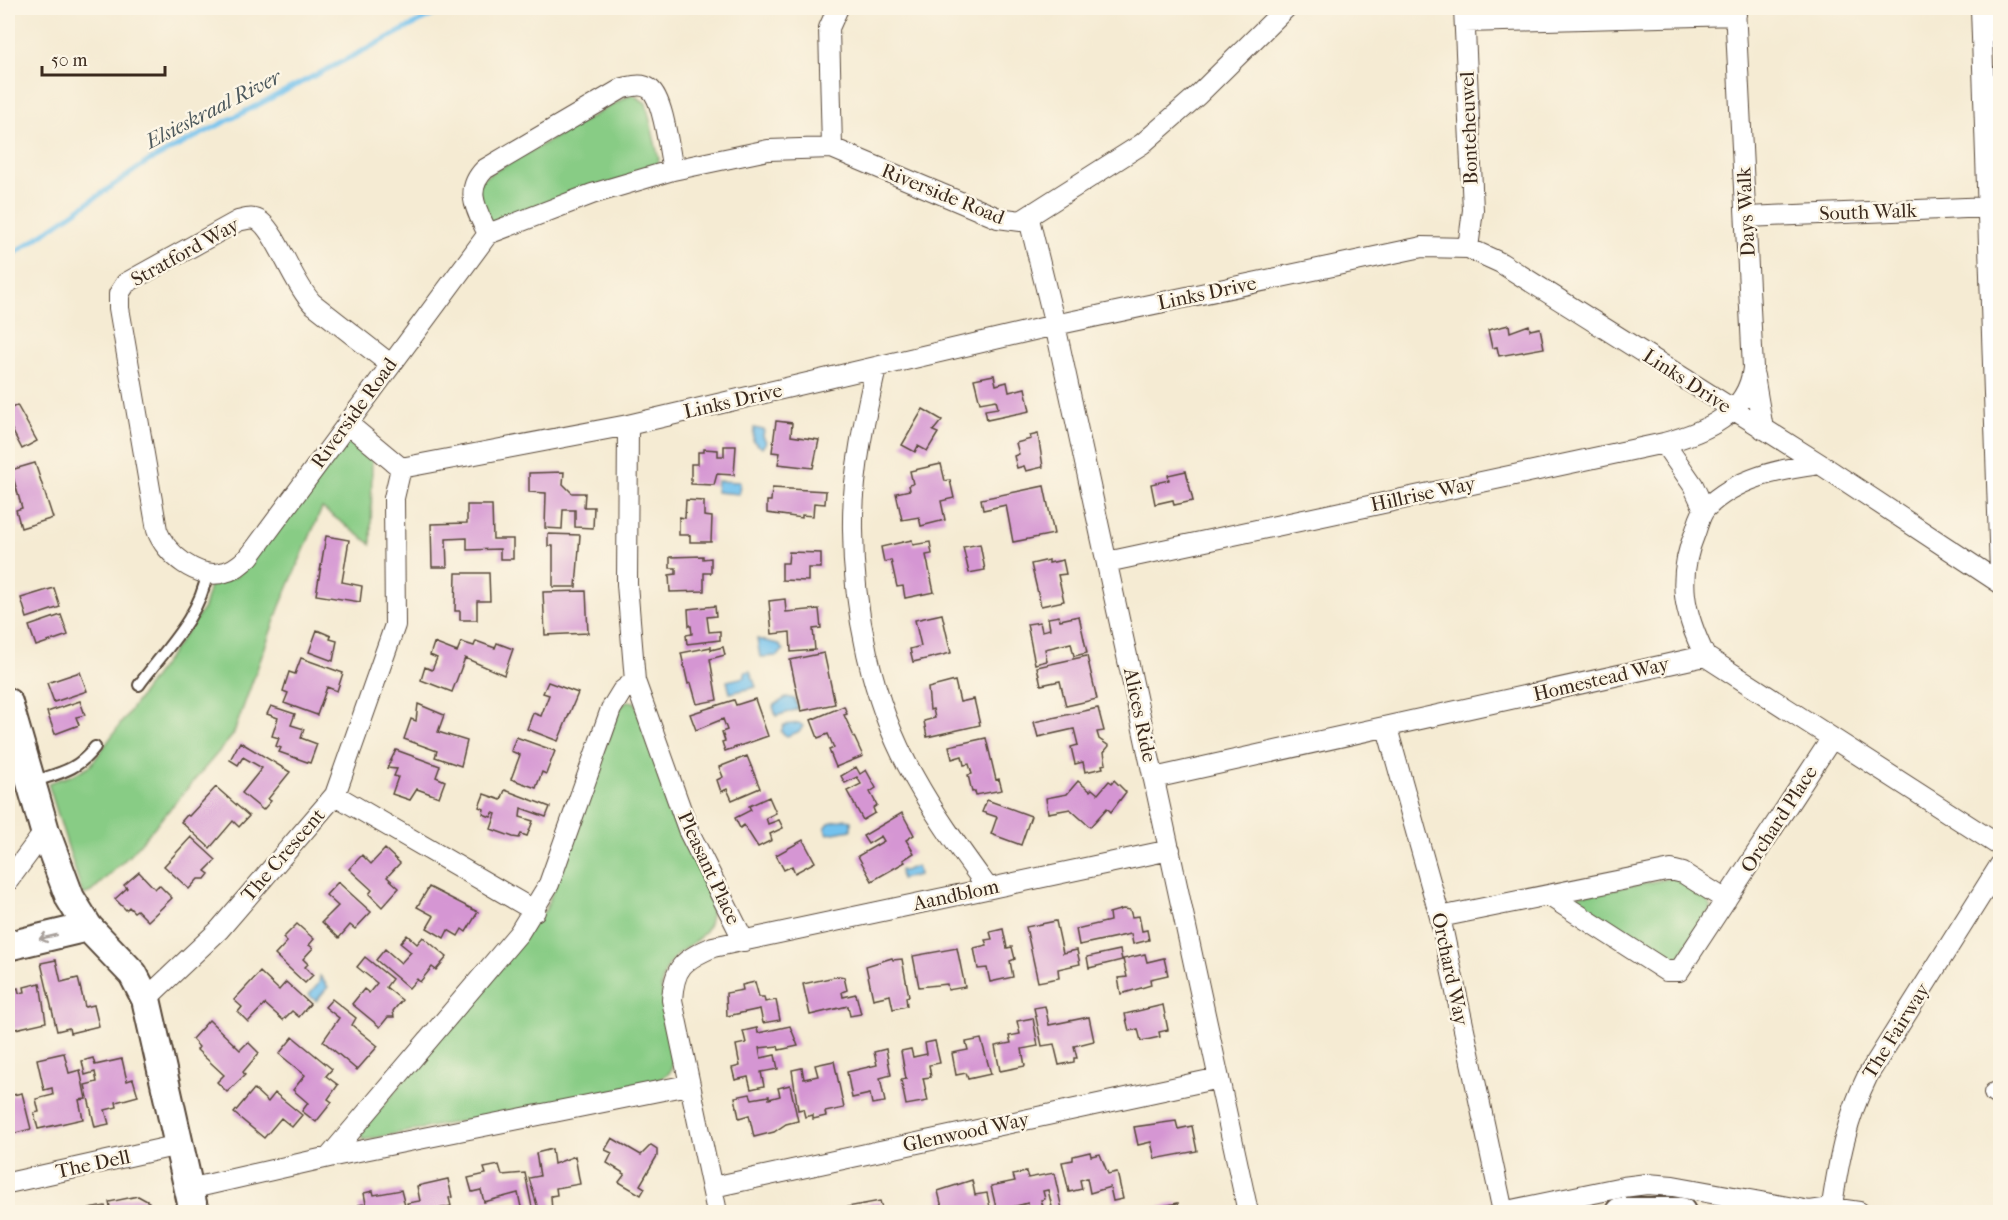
<svg xmlns="http://www.w3.org/2000/svg" width="2008" height="1220" font-family="'IM FELL French Canon',serif">
  <style>
    .green { fill: #88cc85; stroke: #627b52; stroke-width: 1.5 }
    .water { fill: #73c2ee; stroke: #577686; stroke-width: 1.5 }
    .lines { fill: none; stroke-linecap: round; stroke-linejoin: round }
    .stream { stroke: #73c2ee; stroke-width: 5 }
    .building { fill: #d596d3 }
    .lane-casing { stroke: #574739; stroke-width: 14 }
    .street-casing { stroke: #574739; stroke-width: 22 }
    .secondary-casing { stroke: #574739; stroke-width: 32 }
    .lane { stroke: #fff; stroke-width: 10 }
    .street { stroke: #fff; stroke-width: 20 }
    .secondary { stroke: #fff; stroke-width: 28 }
    .oneway { stroke: #a79f9a }
    .labels { text-anchor: middle; dominant-baseline: central; stroke-width: 5; stroke-linejoin: round; paint-order: stroke }
    .street-label { font-size: 20px; fill: #3b2a1e; stroke: #fcf5e5 }
    .water-label { font-size: 21px; font-style: italic; fill: #4c585c; stroke: #fcf5e5 }
  </style>
  <rect width="100%" height="100%" fill="#fcf5e5"/>
  <filter id="ink" filterUnits="userSpaceOnUse"><feTurbulence type="fractalNoise" baseFrequency=".0167" numOctaves="2"/><feDisplacementMap in="SourceGraphic" scale="12" xChannelSelector="R" yChannelSelector="G"/><feConvolveMatrix kernelMatrix="1 2 1 2 8 2 1 2 1" color-interpolation-filters="sRGB"/></filter>
  <filter id="wash" filterUnits="userSpaceOnUse"><feTurbulence type="fractalNoise" baseFrequency=".008" numOctaves="4" result="noise"/><feDisplacementMap in="SourceGraphic" scale="24" xChannelSelector="R" yChannelSelector="G"/><feGaussianBlur stdDeviation="1.35" result="paint"/><feColorMatrix in="noise" values="0 0 0 0 0 0 0 0 0 0 0 0 0 0 0 0 0 1.4 0 .05"/><feComposite in="paint" operator="in"/></filter>
  <g filter="url(#wash)">
    <rect width="100%" height="100%" fill="#f5ebd3"/>
    <path class="green" d="M632,94L646,103L659,160L653,169L489,224L476,182Z
      M358,440L372,450L371,544L322,508L280,606L233,735L133,852L91,892L83,895L48,783L73,775L91,765L204,608L211,582L236,577L341,444Z
      M627,701L635,702L710,891C721,955 670,933 661,987L675,1056L670,1072L654,1084L364,1140L360,1133L546,909L619,709Z
      M1677,877L1705,896L1711,908L1674,964L1667,965L1572,901L1574,896Z"/>
    <path class="water" d="M754,428L764,430L763,436L766,442L762,448L753,441Z
      M717,481L740,482L739,494L716,492Z
      M757,639L778,644L783,650L778,656L760,657Z
      M750,671L756,687L730,693L727,681L745,677V672Z
      M787,697L795,699L798,709L776,716L773,706Z
      M799,723L803,726L800,731L787,736L781,732L784,725Z
      M845,819L851,821V830L828,834L825,828L829,823Z
      M917,866L919,875L901,879L900,870L904,871Z
      M320,976L328,987L316,1001L309,995L319,983Z"/>
    <g class="lines">
      <path class="stream" d="M8,258L147,162L446,8"/>
    </g>
    <g id="blocks">
      <path class="building" d="M1509,325L1510,332L1529,325L1530,330L1540,328L1544,348L1499,356L1497,347L1492,348L1488,330Z
        M994,375L996,385L1007,382L1009,392L1025,388L1030,411L987,420L985,410L998,408L996,400L980,403L974,379Z
        M17,405L37,441L22,449L10,426L8,427V410Z
        M923,409L942,420L933,431L938,433L927,451L918,446L915,452L902,445Z
        M776,421L792,423L791,436L819,440L813,468L778,464L780,453L772,452Z
        M1038,434L1043,467L1026,471L1024,466L1017,468L1014,456L1019,454L1016,443L1031,439L1030,436Z
        M724,446H736L734,475L717,474L714,485L691,484V464H698V452H704V449L718,450V456H724Z
        M35,463L53,518L21,528L16,510L22,508L11,470Z
        M941,464L945,481L950,480L954,498L941,501L945,520L921,526L919,517L902,520L896,493L910,490L909,485L913,484L910,471Z
        M1186,471L1193,501L1174,505L1173,500L1155,504L1151,484L1169,480L1168,475Z
        M564,472L563,484L572,493H585L584,507H594L593,528L575,527V510H563L562,529L545,528L546,493L529,492V473Z
        M1044,486L1054,534L1013,542L1006,505L983,510L981,499Z
        M772,488L826,491L825,504L814,503L813,516L802,515V518L767,513V501H771Z
        M686,500L704,501V516L712,517L711,542H690V535H679V517L685,518Z
        M467,505H492L493,539H513V559H500V549L467,550V538L446,539L447,567H432L431,524L467,523Z
        M548,534L580,535L576,587H553V546H548Z
        M326,536L349,540L342,582L362,586L360,602L316,595Z
        M912,540L913,545L930,542L932,554L926,555L934,592L905,598L903,586L897,587L891,560L884,562L881,547Z
        M980,544L985,570L969,573L963,547Z
        M789,552L821,553V568H808V581L782,580V563H788Z
        M703,556V559L711,558V573H704V591L670,592L669,575L676,574V568H670V557Z
        M1049,560V563L1063,560L1066,574L1058,575L1064,601L1041,606L1031,564Z
        M456,573H489L490,601H477V620H460V611H455Z
        M54,588L60,607L27,618L21,598Z
        M586,591L588,633L545,635L543,592Z
        M785,599L786,612L819,609L821,628L813,629L815,650L791,652L790,632L772,634L769,601Z
        M715,606L716,616L707,617L709,632L720,631V640L687,644L686,635L692,634L691,626H689L688,609Z
        M942,614L951,653L913,662L910,649L921,646L915,620Z
        M61,615L68,635L36,646L29,626Z
        M1059,616L1060,620L1079,616L1087,653L1074,656L1071,643L1045,649L1047,661L1035,664L1027,624L1040,622L1042,631L1050,629L1048,618Z
        M317,630L331,636L330,639L337,641L333,661L309,652Z
        M476,641L495,648L497,643L513,649L504,675L465,658L452,692L421,680L425,667L432,670L437,658L430,655L434,643L457,652L461,642L474,646Z
        M711,647V650L723,647L725,655L710,659L717,700L697,704L691,683L688,684L681,653Z
        M824,653L835,704L801,711L790,660Z
        M1087,656L1097,699L1066,706L1060,681L1041,685L1037,667Z
        M301,658L343,673L337,691L327,687L317,715L284,703L288,693L283,691L289,672L295,674Z
        M80,672L87,691L54,702L47,683Z
        M955,681L960,702L974,699L980,725L927,737L924,721L935,718L933,709L930,710L928,688Z
        M548,682L578,693L558,741L527,729L533,713L541,716L549,695L543,693Z
        M755,699L768,736L725,751L722,742L725,741L722,732L727,730L723,719L696,730L690,714L734,700L736,705Z
        M80,701L85,715L76,717L79,725L55,734L47,712Z
        M418,704L444,715L438,732L467,741L461,766L435,757L437,751L404,739L411,719L416,721Z
        M271,706L295,714L291,725L304,729L301,738L317,744L310,763L279,752L281,748L276,746L279,738L272,736L278,718L267,714Z
        M844,706L847,714L844,715L863,756L836,767L829,750L834,748L828,734L818,738L811,720Z
        M1098,708L1104,731L1097,732L1099,739L1109,746L1104,752L1106,764L1102,765L1103,768L1085,772L1083,762L1075,764L1071,747L1078,745L1074,729L1038,737L1034,722Z
        M516,737L555,751L546,774L542,772L536,788L511,779L520,755L511,751Z
        M986,738L996,780L999,779L1002,790L976,795L975,791L972,792L968,775L972,774L969,764L964,765L962,756L952,759L949,746Z
        M240,742L290,772L268,799L271,801L263,810L242,793L262,768L243,757L238,765L230,760Z
        M396,750L440,766L436,777L445,781L439,797L417,789L410,800L392,794L398,777L394,776L397,769L387,768Z
        M747,756L760,788L732,800L727,789L721,792L717,780L723,777L719,767Z
        M856,767L860,774L866,770L876,788L870,792L877,805L873,808L875,813L863,820L847,791L861,784L857,777L845,783L841,776Z
        M1114,780L1126,792L1111,812L1107,808L1090,827L1070,809L1048,813L1046,798L1067,794L1078,781L1090,791L1092,789L1098,794L1109,781L1112,783Z
        M216,787L249,816L239,827L233,821L210,848L181,822L187,815L189,816Z
        M505,790L550,807L546,817L521,808L520,817L533,821L527,836L521,834L519,838L513,837L491,829L496,814L493,813L491,817L483,814L484,809L479,807L484,794L501,800Z
        M769,797L776,813L766,818L768,824L779,820L783,828L770,834L772,840L758,847L744,825L740,828L735,818L751,810L749,806Z
        M987,800L1031,816L1021,845L991,834L997,817L982,812Z
        M902,813L914,835L906,840L914,853L903,860L905,862L872,881L858,856L884,841L881,836L868,844L863,836Z
        M191,837L216,860L205,871L209,874L205,879H198L189,889L164,866Z
        M803,840L815,862L795,873L792,866L784,870L776,855Z
        M385,849L400,863L387,877L399,888L382,907L369,894L372,890L349,869L362,855L371,864Z
        M139,872L155,889L159,885L172,898L148,921L137,910L134,912L129,907L126,910L115,899L127,888L124,885Z
        M338,882L371,912L355,929L350,925L339,938L322,922L338,906L326,895Z
        M429,887L478,912L466,932L462,929L458,936L448,930L444,938L427,928L434,916L417,907Z
        M1123,909L1130,910L1132,917L1139,916L1142,931L1147,930L1149,940L1133,944L1131,934L1079,945L1076,929L1110,921L1109,913Z
        M1056,921L1063,953L1077,950L1080,964L1058,969L1059,978L1038,982L1026,927Z
        M297,924L314,939L309,945L313,948L303,959L308,964L305,967L313,975L305,983L275,955L287,942L283,938Z
        M1003,929L1007,948L1012,947L1015,959L1010,961L1013,977L990,982L987,968L978,969L974,948L987,945L985,940L992,939L990,932Z
        M407,935L417,944L423,937L447,957L436,970L432,967L420,982L417,979L409,988L376,960L385,949L401,963L411,952L400,943Z
        M957,948L965,987L948,990L947,984L919,987L913,956Z
        M1120,950L1122,960L1089,968L1087,957Z
        M1145,954L1147,962L1164,958L1168,975L1150,979L1151,985L1121,994L1118,978L1127,977L1123,959Z
        M365,957L392,979L386,987L402,1000L393,1011L394,1017H388L380,1027L352,1004L364,989L369,993L377,983L357,967Z
        M892,958L893,960L902,959L909,996L906,997L907,1006L893,1009L890,995L873,999L866,966Z
        M56,960L61,982L78,978L85,1007L94,1005L99,1026L70,1033L69,1028L57,1031L41,963Z
        M260,972L279,990L286,982L310,1004L299,1017L292,1011L283,1020L265,1004L248,1022L238,1012L242,1007L234,1000Z
        M839,976L844,977L847,990L842,992L843,997L856,994L861,1014L850,1016L848,1006L810,1015L803,984Z
        M755,982L759,997H764L765,1002L776,1000L780,1020L763,1023L760,1009L727,1016L726,993L743,990L742,985Z
        M40,983L46,1022L11,1030L8,1017V991L18,988L19,993L25,992L24,987Z
        M332,999L356,1018L352,1025L378,1046L357,1070L323,1041L339,1018L325,1007Z
        M1163,1005L1168,1030L1159,1032L1160,1037L1141,1041L1138,1029L1129,1031L1125,1014Z
        M1045,1006L1049,1025L1089,1017L1094,1041L1074,1046L1077,1058H1074V1062L1059,1065L1054,1044L1042,1046L1034,1008Z
        M1033,1018L1038,1046L1022,1049L1025,1066L1000,1071L995,1046L1011,1043L1009,1036L1020,1034L1017,1021Z
        M209,1020L240,1050L248,1042L259,1053L243,1072L245,1075L227,1092L217,1082L224,1075L197,1050L199,1047L192,1039Z
        M790,1026L798,1046L779,1050L778,1046L759,1048L761,1058L775,1055L778,1069L761,1072L764,1086L751,1089L748,1077L735,1080L732,1068L740,1066L736,1045L746,1043L743,1031L757,1028L758,1033Z
        M293,1037L332,1069L326,1076L338,1085L328,1099L332,1102L316,1122L302,1111L308,1103L293,1090L305,1075L279,1054Z
        M981,1039L991,1074L968,1079L966,1073L956,1075L952,1053L968,1050L966,1042Z
        M935,1041L940,1063L929,1065L931,1077L923,1078L928,1101L906,1105L901,1080L906,1079L901,1051L911,1049L913,1057L927,1054L925,1043Z
        M886,1049L891,1075L880,1078L885,1102L872,1104L870,1094L852,1098L847,1072L877,1065L874,1052Z
        M64,1053L69,1073L80,1070L86,1099L79,1100L83,1119L38,1129L34,1113L39,1112L36,1099L53,1095L52,1088L44,1090L37,1059Z
        M93,1058L95,1065L122,1059L127,1081L133,1079L138,1096L116,1102L117,1107L105,1110L109,1124L95,1127L85,1085L97,1082L95,1072L85,1075L82,1061Z
        M834,1061L844,1108L825,1112L826,1116L813,1119V1115L805,1117L803,1109L798,1110L792,1070L802,1068L804,1079L818,1076L815,1065Z
        M790,1085L798,1121L786,1124L774,1132L754,1137L749,1115L739,1118L735,1097L750,1094L752,1099L769,1096V1099L780,1096L778,1088Z
        M254,1089L268,1102L275,1093L302,1115L292,1127L281,1118L264,1138L234,1113Z
        M22,1093L31,1129L8,1135V1096Z
        M1176,1121L1178,1129L1192,1126L1197,1151L1155,1159L1151,1142L1138,1145L1134,1127Z
        M612,1138L641,1155L651,1145L657,1149V1156L640,1185L645,1188L641,1195L619,1182L625,1174L607,1163L612,1153L605,1150Z
        M552,1149L554,1164L575,1156L580,1184L556,1188L557,1195L551,1196L552,1212H539L529,1178L540,1176L536,1153Z
        M1090,1152L1091,1156L1100,1154L1108,1174L1117,1172L1123,1199L1113,1201L1110,1187L1090,1193L1087,1178L1080,1180L1082,1189L1069,1192L1062,1162L1073,1160V1156Z
        M499,1165L502,1175L525,1173L533,1212H522L518,1193L484,1202L481,1190L472,1192L468,1178L486,1174L484,1168Z
        M1026,1172L1028,1178L1054,1173L1062,1209L1053,1211L1048,1190L1043,1191L1045,1199L1041,1200L1043,1206L1037,1207L1039,1212H1030L1028,1203L1012,1207L1013,1210L997,1212L991,1186L1015,1181L1013,1175Z
        M448,1179L452,1197L449,1198L451,1206L425,1212H409L407,1203L420,1201L417,1186Z
        M972,1180L975,1195L987,1193L991,1212H943L938,1191Z
        M401,1190L405,1206L394,1209V1212H360L358,1205L366,1204L364,1193L373,1191L374,1195Z
        M138,1196L149,1202L151,1212H111L109,1202Z
        M880,1201L883,1212H848L847,1207Z
        M1178,1203L1179,1211L1193,1208L1194,1212H1136Z
        M105,1206L107,1212H89L88,1209Z"/>
    </g>
  </g>
  <g filter="url(#ink)">
    <use href="#blocks" fill-opacity="0" stroke="#574739" stroke-width="1.5"/>
    <g class="lines">
      <g class="lane-casing">
        <path id="lane" d="M139,685C164,651 201,615 207,573
          M32,782C59,773 77,771 95,747"/>
      </g>
      <g class="street-casing">
        <path id="street" d="M1464,8L1473,210L1468,248
          M1981,8L2000,572
          M1465,22L1736,15
          M832,148L829,28L838,8
          M1747,217L1990,207
          M1029,219L1055,325L1248,1212
          M488,234C477,210 463,191 485,169L623,88C633,86 642,83 650,89C664,100 669,152 673,170
          M390,364L312,303C292,281 278,236 261,222C254,216 246,219 238,221L126,283L119,294V308L157,530C165,554 199,581 225,572C235,570 241,563 249,557L488,234L592,194L673,170L768,150L832,148L998,218L1021,221L1142,144L1198,95L1286,8
          M876,368C865,417 853,470 853,521C852,607 871,703 915,779C936,817 962,852 988,888
          M1754,376L1763,429
          M347,423L401,468L628,425L1055,325L1422,247L1468,248L1501,263L1820,464L2000,583
          M628,425L627,584L635,681L689,832L744,941
          M1664,443L1693,485L1704,509
          M1107,562L1664,443C1704,432 1748,415 1753,368L1735,8
          M1705,656C1684,613 1676,579 1695,533C1698,525 1700,514 1706,508C1736,478 1780,469 1820,464
          M1387,728L1440,917L1503,1212
          M1154,778L1705,656L2000,846
          M335,795L535,911
          M8,881L45,831
          M1548,895L1666,971H1679L1832,738
          M1440,917L1671,870L1683,873L1726,900
          M146,999L219,930L335,795L395,625L394,498L401,468
          M1994,1093L2000,1097
          M329,1157L519,933L549,884L611,709L622,691L635,681
          M8,1183L179,1145
          M713,1187L1219,1078
          M189,1189L329,1157L688,1085
          M717,1212L672,1000C674,967 683,960 713,947L1170,850
          M1502,1212L1623,1187L1647,1184L1673,1186L1810,1211L1831,1208L1859,1212
          M1831,1212C1838,1164 1846,1119 1868,1075L2000,865"/>
      </g>
      <g class="secondary-casing">
        <path id="secondary" d="M8,703L45,831L70,898L88,927L133,974L146,999L194,1212
          M8,946L88,927
          M1620,1212H1681"/>
      </g>
      <use href="#lane" class="lane"/>
      <use href="#street" class="street"/>
      <use href="#secondary" class="secondary"/>
    </g>
    <defs><path id="oneway-shaft" d="M-6 0H5M1.5-3L5.5 0L1.5 3" fill="none" stroke-width="1.6" stroke-linecap="round" stroke-linejoin="round" transform="scale(1.5)"/></defs>
    <use class="oneway" href="#oneway-shaft" transform="translate(48 937) rotate(167)"/>
  </g>
  <g class="labels">
    <g class="street-label">
      <text transform="translate(1469 128) rotate(-92)">Bonteheuwel</text>
      <text transform="translate(943 194) rotate(22)">Riverside Road</text>
      <text transform="translate(1746 212) rotate(-93)">Days Walk</text>
      <text transform="translate(1868 212) rotate(-2)">South Walk</text>
      <text transform="translate(185 252) rotate(-29)">Stratford Way</text>
      <text transform="translate(1207 293) rotate(-12)">Links Drive</text>
      <text transform="translate(1687 381) rotate(33)">Links Drive</text>
      <text transform="translate(733 401) rotate(-13)">Links Drive</text>
      <text transform="translate(354 413) rotate(-54)">Riverside Road</text>
      <text transform="translate(1423 494) rotate(-12)">Hillrise Way</text>
      <text transform="translate(1601 679) rotate(-13)">Homestead Way</text>
      <text transform="translate(1140 715) rotate(78)">Alices Ride</text>
      <text transform="translate(1779 819) rotate(-57)">Orchard Place</text>
      <text transform="translate(283 855) rotate(-49)">The Crescent</text>
      <text transform="translate(709 868) rotate(65)">Pleasant Place</text>
      <text transform="translate(956 895) rotate(-12)">Aandblom</text>
      <text transform="translate(1450 969) rotate(78)">Orchard Way</text>
      <text transform="translate(1896 1031) rotate(-58)">The Fairway</text>
      <text transform="translate(966 1132) rotate(-12)">Glenwood Way</text>
      <text transform="translate(93 1164) rotate(-12)">The Dell</text>
    </g>
    <g class="water-label">
      <text transform="translate(213 109) rotate(-27)">Elsieskraal River</text>
    </g>
  </g>
  <rect width="2008" height="1220" fill="none" stroke="#fcf5e5" stroke-width="30"/>
  <path d="M42 66v9h123v-9" fill="none" stroke="#3b2a1e" stroke-width="3"/>
  <text x="51" y="66" font-size="18" fill="#3b2a1e" stroke="#fcf5e5" stroke-width="4.5" paint-order="stroke">50 m</text>
</svg>
